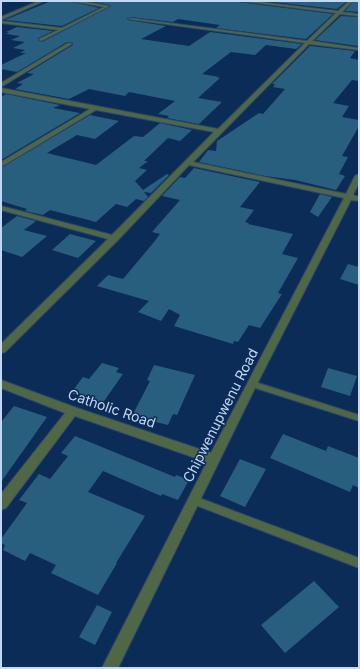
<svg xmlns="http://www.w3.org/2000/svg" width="360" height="669" font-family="Inter,sans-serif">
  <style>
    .building { fill: #285f7f }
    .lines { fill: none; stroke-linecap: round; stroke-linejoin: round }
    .service-casing { stroke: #294870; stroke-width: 2 }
    .minor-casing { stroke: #294870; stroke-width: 2 }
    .service { fill: #506746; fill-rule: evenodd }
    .minor { fill: #506746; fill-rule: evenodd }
    .labels { text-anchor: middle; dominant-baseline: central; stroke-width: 3; stroke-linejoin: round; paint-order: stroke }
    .street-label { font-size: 14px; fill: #c5d8f3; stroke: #0b2c57 }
  </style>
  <rect width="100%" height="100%" fill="#0b2c57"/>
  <path class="building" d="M51,1H69L99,8L62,26L5,20Z
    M90,1H238L239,2L333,14L306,39L216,28L220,25L178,19L173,22L130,17L127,18L128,20L166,26L141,39L189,46L210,32L302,44L296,49L266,45L255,55L231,52L202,74L219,77L217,78H220L198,98L222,102L199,124L167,118L169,116L158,114L175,101L129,92L125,96L89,89L69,99L15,89L23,84L17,83L34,74L27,73L73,45V43L67,42L17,72L1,69V65L26,53H20L25,50L13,48L25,42L11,40L20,36L6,34L9,32H6L17,27L53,31L38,38V40L42,42L111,6L110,5Z
    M264,1H347L337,9Z
    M354,1H359V12L345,11Z
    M341,16L359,17L358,46L315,40Z
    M310,46L355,51L350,58L359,60V81L352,80L333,103L349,106L342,117L359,120V126L342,156L348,157L339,174L345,176L336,190L295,180L265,176L199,162L208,150L216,151L217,141L259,113L263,114L285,89L273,87L275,84H272Z
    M6,94L60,105L53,108L80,113L1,160V97Z
    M90,115L119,121L95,139L77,135L47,153L96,165L134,136L143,137L160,123L192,130L180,141L168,138L144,161H148L139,168L147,170L135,181L143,190L167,174L169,175L151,193L144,192L148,197L144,201L136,199L127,207L116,204L96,222L50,210L43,215L25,211L27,209L1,201V168Z
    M194,168L260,182L240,207L254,210L245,222L249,223L248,224L293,234L282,254L298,258L278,293L282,294L260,328L249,325L238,342L234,341L233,344L174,326L180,315L169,309L161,321L138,312L149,301L97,286L108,275L123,279L154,242L160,234L152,232L180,200L162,196L180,177L185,178Z
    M320,194L332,197L318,217L310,212Z
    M17,216L36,221L24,230L47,236L22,257L1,250V228Z
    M70,234L96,241L78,258L52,250Z
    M348,264L359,267V285L340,279Z
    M102,363L119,368L116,372L123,374L102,404L71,393L83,377L89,379Z
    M154,365L195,375L177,415L173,414L168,425L132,416L150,381L147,380Z
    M328,368L357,376L350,396L321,387Z
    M14,406L47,417L1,482V422Z
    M283,434L326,451L328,446L359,458V488L353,485L350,492L270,458Z
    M75,436L175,477L176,475L189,480L178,500L162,494L161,496L103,471L88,492L145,516L116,563H117L98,595L51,573L56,565L30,553L25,561L3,550L5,545L1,543V539L27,503L19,500L39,474L50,479L68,456L61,453Z
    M240,459L266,469L245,507L220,496Z
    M314,581L339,607L285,653L261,625Z
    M97,605L112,612L95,645L79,637Z"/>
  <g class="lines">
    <g class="service-casing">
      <path id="service" d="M252,381L359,415V421L249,386L248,384L249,382Z
        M194,496L359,558V568L190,503L189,500L190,497Z"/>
    </g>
    <g class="minor-casing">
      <path id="minor" d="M39,1H44L1,20V17Z
        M70,1H81L110,6L41,41L39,39L58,30L1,23V21L62,28L104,7Z
        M239,1H251L338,11L349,1H353L342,12L359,14V16L340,14L312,41L359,48V50L309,44L193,162L346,194L355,176L359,174V183L353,195L359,197V201L351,200L257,384L118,668H102L207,462L75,416L6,508L1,510V494L65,413L1,388V380L77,408L211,453L344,198L189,165L118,240L5,352L1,353V344L108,239L1,210V206L112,235L214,132L96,110L1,167V162L90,109L1,92V88L218,129L305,43L128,19L130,18L307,41L336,13Z
        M68,43L72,44L1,87V83Z"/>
    </g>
    <use href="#service" class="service"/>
    <use href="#minor" class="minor"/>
  </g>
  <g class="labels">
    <g class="street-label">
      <text transform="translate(112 408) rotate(19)">Catholic Road</text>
      <text transform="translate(220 415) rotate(-63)">Chipwenupwenu Road</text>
    </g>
  </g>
  <rect width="360" height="669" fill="none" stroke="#c5d8f3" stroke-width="4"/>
</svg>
